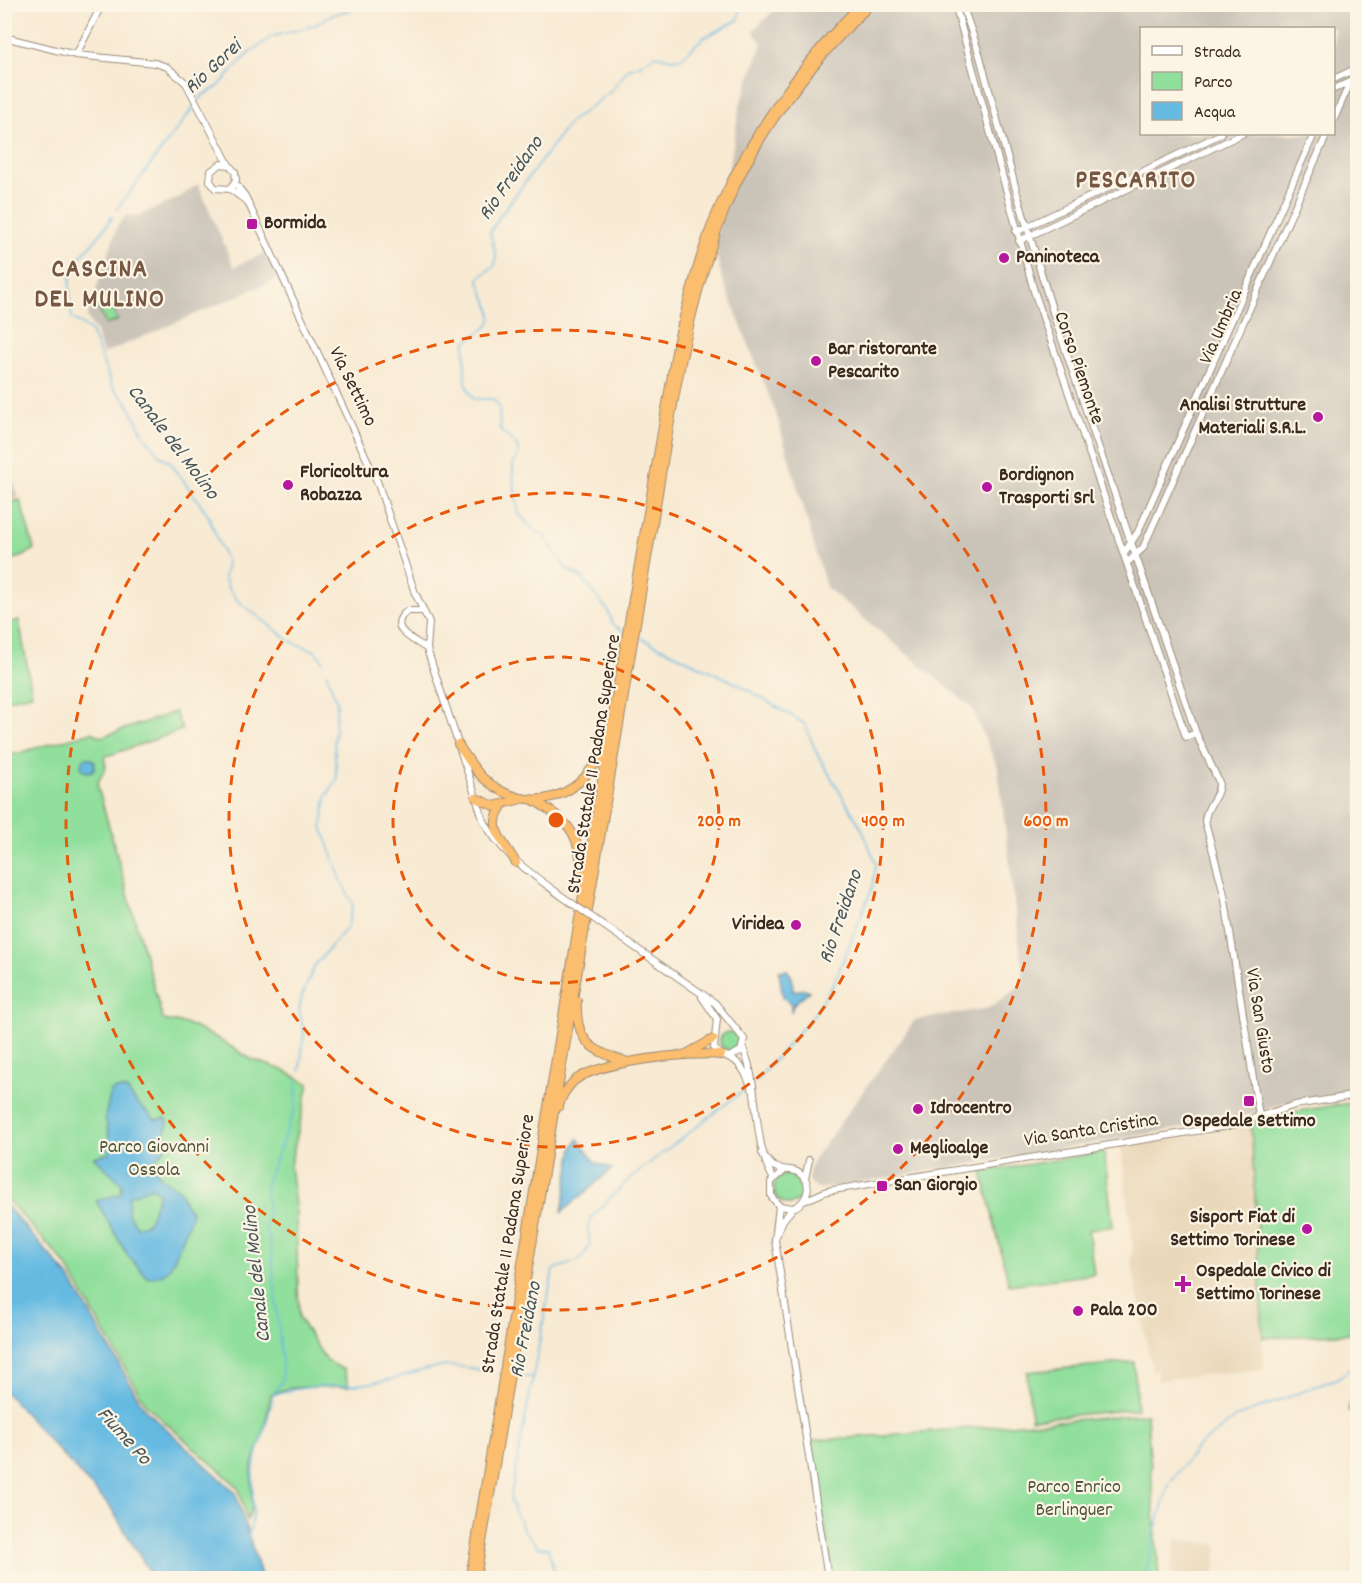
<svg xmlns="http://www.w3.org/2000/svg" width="1362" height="1583" font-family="Dekko,sans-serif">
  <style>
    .built { fill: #ead8ba }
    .industrial { fill: #cac3b8; fill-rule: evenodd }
    .green { fill: #91df9c; stroke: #66845d; stroke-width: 1.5 }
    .water { fill: #65bae2; stroke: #507280; stroke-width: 1.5; fill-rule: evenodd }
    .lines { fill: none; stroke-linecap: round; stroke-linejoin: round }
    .stream { stroke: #65bae2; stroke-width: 1.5 }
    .tertiary-casing { stroke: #9a8a78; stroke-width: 8 }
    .trunk-casing { stroke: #9a8a78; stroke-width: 10 }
    .tertiary { stroke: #fff; stroke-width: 6 }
    .trunk { stroke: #fbbd6e; stroke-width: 8 }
    .tertiary-bridge-casing { stroke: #9a8a78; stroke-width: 8; stroke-linecap: butt }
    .tertiary-bridge { stroke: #fff; stroke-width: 6 }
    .ring { fill: none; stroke: #e8590c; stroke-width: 3; stroke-dasharray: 10 8 }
    .poi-dot { fill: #b5179e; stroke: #fcf5e5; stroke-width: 2 }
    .labels { text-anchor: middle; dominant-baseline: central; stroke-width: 4.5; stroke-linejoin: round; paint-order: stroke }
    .poi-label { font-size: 20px; font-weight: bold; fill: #3b2a1e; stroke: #fcf5e5; text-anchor: start }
    .street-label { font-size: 20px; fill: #3b2a1e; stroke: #fcf5e5 }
    .park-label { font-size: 20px; fill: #50573e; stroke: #fcf5e5 }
    .water-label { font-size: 21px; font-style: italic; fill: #485559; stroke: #fcf5e5 }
    .district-label { font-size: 26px; font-weight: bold; letter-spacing: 1.5px; fill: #765845; stroke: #fcf5e5 }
    .centre { fill: #e8590c; stroke: #fcf5e5; stroke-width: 3 }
    .ring-label { font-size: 18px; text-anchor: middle; font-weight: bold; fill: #e8590c; stroke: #fcf5e5; stroke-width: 4.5; stroke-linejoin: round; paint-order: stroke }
  </style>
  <rect width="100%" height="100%" fill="#fcf5e5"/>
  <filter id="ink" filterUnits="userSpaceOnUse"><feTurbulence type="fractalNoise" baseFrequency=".0167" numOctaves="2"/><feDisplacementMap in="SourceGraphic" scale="12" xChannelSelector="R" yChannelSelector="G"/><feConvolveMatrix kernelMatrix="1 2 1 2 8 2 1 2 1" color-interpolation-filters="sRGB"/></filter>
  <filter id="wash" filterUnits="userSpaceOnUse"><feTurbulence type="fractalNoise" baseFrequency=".008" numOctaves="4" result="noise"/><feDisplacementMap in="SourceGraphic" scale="24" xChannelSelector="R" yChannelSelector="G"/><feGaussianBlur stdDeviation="1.35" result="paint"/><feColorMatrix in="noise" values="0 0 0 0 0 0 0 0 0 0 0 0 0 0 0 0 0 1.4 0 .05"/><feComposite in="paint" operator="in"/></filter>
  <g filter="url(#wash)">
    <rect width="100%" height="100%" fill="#f8ead3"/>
    <path class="built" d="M1251,1125L1264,1369L1158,1380L1156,1369L1152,1371L1131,1259L1133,1245L1121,1147Z
      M1176,1539L1218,1545L1214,1578L1170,1576Z"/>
    <path class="industrial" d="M779,5H1357V1093L1303,1098L1235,1119L851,1184L818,1189L811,1184L808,1178L812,1162L915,1020L989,1008L1024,983L998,768L971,707L826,587L776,413L722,278L715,248L740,105L762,44L753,31ZM1142,28H1334V134H1142Z
      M198,184L234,267L265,253L277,279L103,354L96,332L87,317L118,225L127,215L138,216L180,197Z
      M4,444L18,498L5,502H4Z"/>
    <path class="green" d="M107,296L118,320L106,325L95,301Z
      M20,500L34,549L24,556L7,561L5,539L8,536L5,531V504Z
      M19,620L32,694L5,700V624Z
      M175,712L182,730L104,757L106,767L97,784L163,1020L187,1024L217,1038L251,1059L283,1070L309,1084L290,1166L296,1213L299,1318L326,1360L344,1370L349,1386L289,1388L271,1394L264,1432L252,1467V1507L247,1520L238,1487L146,1405L66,1265L5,1197L4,757L92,732L101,737Z
      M720 1041a9 9 0 1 1 18 0a9 9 0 1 1-18 0Z
      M1357,1102V1333L1263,1338L1251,1125L1286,1113Z
      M1104,1152L1113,1226L1088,1230L1094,1274L1009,1285L982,1172Z
      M774 1189a15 15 0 1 1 30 0a15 15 0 1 1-30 0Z
      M1134,1362L1137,1409L1031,1419L1027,1372Z
      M1356,1383H1358L1357,1414L1348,1411Z
      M1147,1414L1159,1578H834L810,1441Z"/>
    <path class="water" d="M81 765a7 7 0 1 1 14 0a7 7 0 1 1-14 0Z
      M787,970L792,977L793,991L805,989L809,991L793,1005L791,1012V1004L783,997L779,971Z
      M116,1089L127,1090L135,1101L156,1120L166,1118L168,1121L165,1134L168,1139L167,1146L155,1160C156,1179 167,1181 180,1190L185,1204L192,1212C190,1221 173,1267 166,1272C161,1276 154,1277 148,1278L128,1256L96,1201L121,1194L122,1184L94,1157L110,1153L107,1146L109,1136L105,1117L111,1091ZM152,1187L159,1193L149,1222L137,1227L128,1214L129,1196Z
      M578,1139L595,1162L612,1169L562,1212L573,1147Z
      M4,1203L69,1277L144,1408L235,1492L262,1578H153L111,1508L5,1392Z"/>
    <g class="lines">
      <path class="stream" d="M198,102L203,95L218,87L247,55L271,37L315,25L331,15L373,4
        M117,209L195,105
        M112,217C84,265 62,250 72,318L91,331L113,388L127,402L143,434L160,456L170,462L207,513L227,563L224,577L228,588L237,600L290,641L315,651L324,662
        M623,631L613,624L608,611L583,579L566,568L544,536L531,527L519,514L513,477V465L519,454L516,444L500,430L499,406L493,399H474C461,383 466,363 465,343C471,335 486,331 490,323C496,309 479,291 479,278L495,265L496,256L490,232L500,216L569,123L610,92L628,69L640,65L655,55L672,59L681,58L703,38L738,20L741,4
        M641,638L738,684L805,724L816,752L862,829L876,863L873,886L834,983L812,1017L757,1080
        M300,1071L304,1033L299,1010L302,996L315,965L347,928L353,905L342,882L322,827L326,797L337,779L334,742L337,702L326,673
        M522,1377H532
        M274,1394L282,1380V1363L271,1247L265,1225L268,1209L265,1186L296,1106L297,1081
        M248,1536C257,1513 250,1490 254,1467C259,1443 269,1420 273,1395C308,1382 347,1389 383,1381C427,1372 431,1360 481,1370
        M556,1578L548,1548L538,1547L523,1529L510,1500L553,1270L580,1260L590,1245L588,1229L591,1218L629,1179L744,1090
        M1145,1578L1154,1534L1169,1484L1196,1448L1236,1417L1338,1378L1358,1363"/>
    </g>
  </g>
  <g filter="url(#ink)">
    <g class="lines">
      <g class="tertiary-casing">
        <path id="tertiary" d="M955,4L1034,291L1184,731L1186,737L1196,733
          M962,4L979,53L1018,197L1055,319L1196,733L1219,782C1220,797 1205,806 1205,821L1224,894L1259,1116
          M4,37L76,55L155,63L167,67L186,83L229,165L235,172L236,180L230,189L215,188L210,181L211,171L221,164L229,165
          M76,55L102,4
          M1334,79L1357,68
          M1334,89L1358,78
          M1334,119L1356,69
          M235,183L245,196L377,481L415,593L429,622L427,649L483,819C500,854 532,874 563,897
          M230,189L245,200
          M1016,232L1221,134
          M1019,241L1242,134
          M1124,553L1138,532L1314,134
          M1127,563L1143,548L1327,134
          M422,611H407C385,629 415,640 427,649
          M603,925L715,1003L744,1039L741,1051L729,1057
          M702,997L717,1019L714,1048C720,1056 725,1055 732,1059C743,1065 747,1077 752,1089
          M743,1048C761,1090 751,1139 773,1178
          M762,1153C766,1158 769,1164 775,1167C783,1171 791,1168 799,1173C814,1183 808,1202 793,1208L779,1206L771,1196V1182L784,1171
          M805,1179L809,1160
          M804,1201L827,1191L1233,1125L1295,1105L1358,1095
          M779,1206L775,1240L828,1578
          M775,1239L783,1220L793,1208"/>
      </g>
      <g class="trunk-casing">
        <path id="trunk" d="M458,744C466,756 473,768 483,778C530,819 587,798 605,741
          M476,798L494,806L522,799
          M533,800C571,821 581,836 582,880
          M503,805C485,828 505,842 516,863
          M577,1001C575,1043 592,1051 628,1062
          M688,1053L713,1039
          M559,1106C561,1098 567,1088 573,1082C593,1062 692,1051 721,1055
          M470,1578L612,720L678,340C690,294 702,244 722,201C756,127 804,62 861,4
          M476,1578L647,558C668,440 681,319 726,207C757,130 812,62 871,4"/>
      </g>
      <use href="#tertiary" class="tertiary"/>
      <use href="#trunk" class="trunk"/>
      <g class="tertiary-bridge-casing">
        <path id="tertiary-bridge" d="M563,897L603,925"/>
      </g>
      <use href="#tertiary-bridge" class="tertiary-bridge"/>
    </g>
  </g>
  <g class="ring">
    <circle cx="556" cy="820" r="163"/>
    <circle cx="556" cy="820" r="327"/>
    <circle cx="556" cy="820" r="490"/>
  </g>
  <g class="poi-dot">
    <rect x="246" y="218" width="12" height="12" rx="3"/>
    <circle cx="1004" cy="258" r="6"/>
    <circle cx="816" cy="361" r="6"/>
    <circle cx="1318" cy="417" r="6"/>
    <circle cx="288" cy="485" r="6"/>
    <circle cx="987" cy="487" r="6"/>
    <circle cx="796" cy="925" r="6"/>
    <rect x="1243" y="1095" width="12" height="12" rx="3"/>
    <circle cx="918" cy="1109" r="6"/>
    <circle cx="898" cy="1149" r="6"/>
    <rect x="876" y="1180" width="12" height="12" rx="3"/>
    <circle cx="1307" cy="1229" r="6"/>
    <path d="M1180 1275h6v6h6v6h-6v6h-6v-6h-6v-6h6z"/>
    <circle cx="1078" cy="1311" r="6"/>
  </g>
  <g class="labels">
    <g class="poi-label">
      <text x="264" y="224">Bormida</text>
      <text x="1016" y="258">Paninoteca</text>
      <text x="828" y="350">Bar ristorante<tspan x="828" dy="23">Pescarito</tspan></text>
      <text x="1306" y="406" text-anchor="end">Analisi Strutture<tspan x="1306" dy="23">Materiali S.R.L.</tspan></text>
      <text x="300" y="473">Floricoltura<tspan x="300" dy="23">Robazza</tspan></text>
      <text x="999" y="476">Bordignon<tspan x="999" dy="23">Trasporti Srl</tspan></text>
      <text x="784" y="925" text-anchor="end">Viridea</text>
      <text x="930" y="1109">Idrocentro</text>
      <text x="1249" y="1122" text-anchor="middle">Ospedale Settimo</text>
      <text x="910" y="1149">Meglioalge</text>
      <text x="894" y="1186">San Giorgio</text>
      <text x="1295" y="1218" text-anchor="end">Sisport Fiat di<tspan x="1295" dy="23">Settimo Torinese</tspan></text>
      <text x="1196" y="1272">Ospedale Civico di<tspan x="1196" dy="23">Settimo Torinese</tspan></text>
      <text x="1090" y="1311">Pala 200</text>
    </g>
    <g class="street-label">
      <text transform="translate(1222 327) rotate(-66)">Via Umbria</text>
      <text transform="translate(1078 368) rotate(71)">Corso Piemonte</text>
      <text transform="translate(352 387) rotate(64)">Via Settimo</text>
      <text transform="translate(595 764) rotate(-81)">Strada Statale 11 Padana Superiore</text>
      <text transform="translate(1259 1021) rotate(81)">Via San Giusto</text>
      <text transform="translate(1091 1131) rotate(-9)">Via Santa Cristina</text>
      <text transform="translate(509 1244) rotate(-81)">Strada Statale 11 Padana Superiore</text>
    </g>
    <g class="park-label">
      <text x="154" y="1148">Parco Giovanni<tspan x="154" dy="23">Ossola</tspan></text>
      <text x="1074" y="1488">Parco Enrico<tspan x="1074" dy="23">Berlinguer</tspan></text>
    </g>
    <g class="water-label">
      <text transform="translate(214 68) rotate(-43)">Rio Gorei</text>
      <text transform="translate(512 179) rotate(-55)">Rio Freidano</text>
      <text transform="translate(172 443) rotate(53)">Canale del Molino</text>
      <text transform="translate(842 917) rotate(-71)">Rio Freidano</text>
      <text transform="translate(258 1274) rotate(-96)">Canale del Molino</text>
      <text transform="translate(527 1330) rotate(-79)">Rio Freidano</text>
      <text transform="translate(123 1437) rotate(48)">Fiume Po</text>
    </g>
    <g class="district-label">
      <text x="1136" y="181">PESCARITO</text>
      <text x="100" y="270">CASCINA<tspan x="100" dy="30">DEL MULINO</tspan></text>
    </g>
  </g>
  <circle cx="556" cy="820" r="9" class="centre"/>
  <g class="ring-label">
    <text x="719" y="826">200 m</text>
    <text x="883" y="826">400 m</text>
    <text x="1046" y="826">600 m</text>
  </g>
  <rect width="1362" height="1583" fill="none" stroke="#fcf5e5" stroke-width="24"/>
  <rect x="1140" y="27" width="195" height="108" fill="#fcf5e5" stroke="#afa495" stroke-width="1.5"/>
  <rect x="1152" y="46" width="30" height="9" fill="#ffffff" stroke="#afa495" stroke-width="1.5"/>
  <text x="1194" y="57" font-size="18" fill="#3b2a1e">Strada</text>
  <rect x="1152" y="72" width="30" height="18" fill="#91df9c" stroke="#afa495" stroke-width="1.5"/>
  <text x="1194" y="87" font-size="18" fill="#3b2a1e">Parco</text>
  <rect x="1152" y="102" width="30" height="18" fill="#65bae2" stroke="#afa495" stroke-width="1.5"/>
  <text x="1194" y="117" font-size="18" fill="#3b2a1e">Acqua</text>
</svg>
